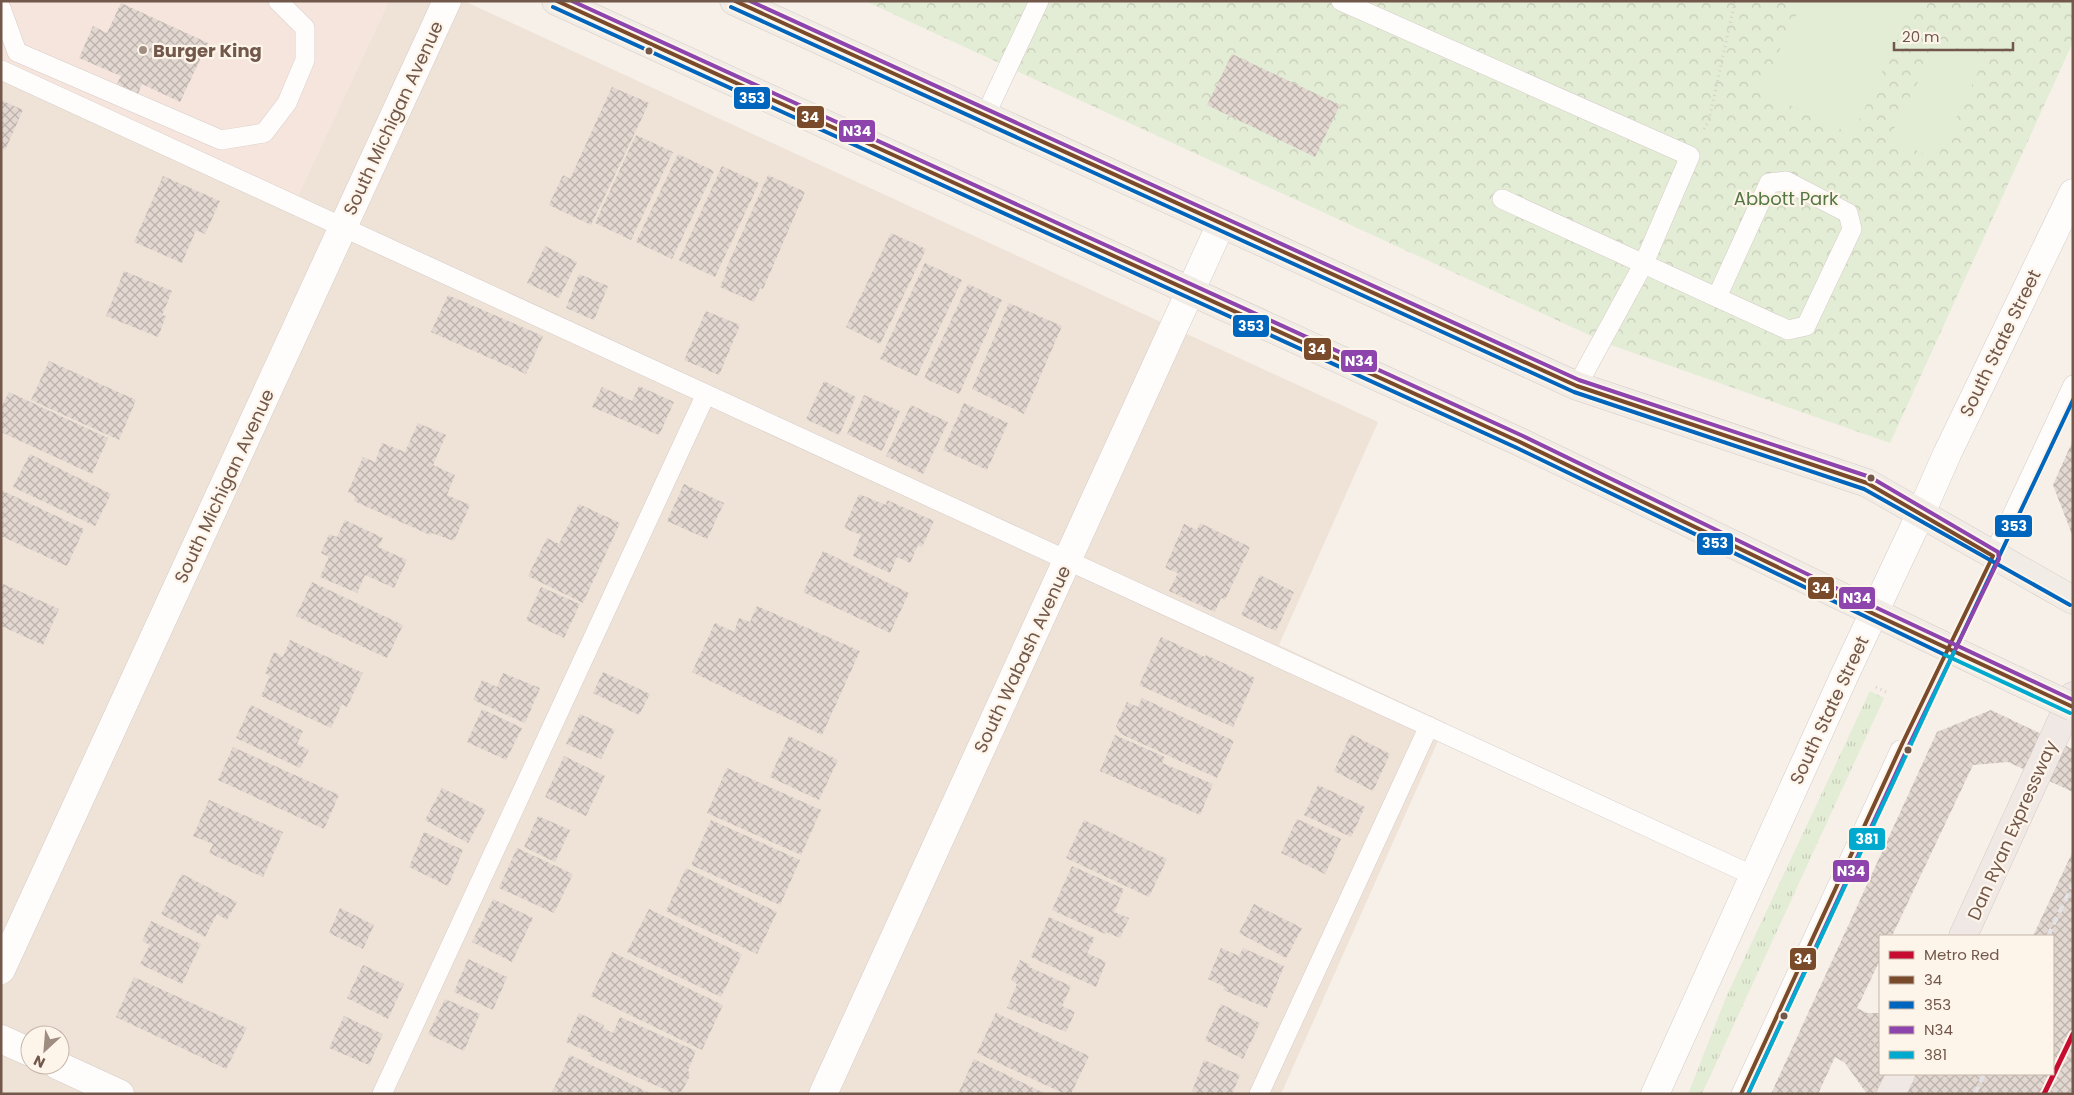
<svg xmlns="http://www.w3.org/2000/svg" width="2074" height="1095" font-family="Poppins,sans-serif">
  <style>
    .residential { fill: #efe2d7; fill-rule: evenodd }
    .commercial { fill: #f6e5dd }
    .grass { fill: url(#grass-tufts) }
    .park { fill: url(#park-crowns) }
    .pitch { fill: #e3ecd4 }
    .building { fill: url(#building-cross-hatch) }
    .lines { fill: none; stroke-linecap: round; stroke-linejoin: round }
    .service-casing { stroke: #d5cdc8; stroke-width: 20 }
    .minor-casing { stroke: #d5cdc8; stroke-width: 29 }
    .tertiary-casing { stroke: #d5cdc8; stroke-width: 29 }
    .secondary-casing { stroke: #d4ccc6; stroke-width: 29 }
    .primary-casing { stroke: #d5cbc5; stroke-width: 29 }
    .motorway-casing { stroke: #d5cbc5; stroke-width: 29 }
    .path { stroke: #d6cfca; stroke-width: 3; stroke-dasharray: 1 4; stroke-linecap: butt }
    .service { stroke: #fefdfc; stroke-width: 19 }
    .minor { stroke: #fefdfc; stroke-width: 28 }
    .tertiary { stroke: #fefdfc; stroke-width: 28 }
    .secondary { stroke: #fefdfc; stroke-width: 28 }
    .primary { stroke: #f1ece5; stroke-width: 28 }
    .motorway { stroke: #f0e8e4; stroke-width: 28 }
    .rail { stroke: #e4e1e4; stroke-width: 4; stroke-dasharray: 8 5; stroke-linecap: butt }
    .primary-bridge-casing { stroke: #d5cbc5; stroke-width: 29; stroke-linecap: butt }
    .primary-bridge { stroke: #f1ece5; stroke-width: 28 }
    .bus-1-casing { stroke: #fef5ea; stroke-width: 8 }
    .bus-2-casing { stroke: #fef5ea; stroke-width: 8 }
    .bus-3-casing { stroke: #fef5ea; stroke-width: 8 }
    .bus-4-casing { stroke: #fef5ea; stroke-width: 8 }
    .bus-1 { stroke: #7a4b2a; stroke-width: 4 }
    .bus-2 { stroke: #0065bd; stroke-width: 4 }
    .bus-3 { stroke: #8e44ad; stroke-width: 4 }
    .bus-4 { stroke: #00a9ce; stroke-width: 4 }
    .metro-1-casing { stroke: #fef5ea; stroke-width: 9 }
    .metro-1 { stroke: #c60c30; stroke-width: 5 }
    .poi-dot { fill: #a08d82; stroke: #fef5ea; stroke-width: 2 }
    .bus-dot { fill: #72574b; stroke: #fef5ea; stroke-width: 2 }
    .labels { text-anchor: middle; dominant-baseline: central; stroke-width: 4.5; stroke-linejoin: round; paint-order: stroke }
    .poi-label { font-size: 18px; font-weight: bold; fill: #72574b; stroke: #fef5ea; text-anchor: start }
    .street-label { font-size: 18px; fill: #72574b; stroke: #fef5ea }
    .park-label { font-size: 18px; fill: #557743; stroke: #fef5ea }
    .line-badge { stroke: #fef5ea; stroke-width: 2 }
    .badge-label { font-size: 14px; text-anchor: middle; font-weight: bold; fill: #fff }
  </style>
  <defs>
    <pattern id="grass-tufts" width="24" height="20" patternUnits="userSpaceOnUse" patternTransform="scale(1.25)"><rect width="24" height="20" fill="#e3ecd4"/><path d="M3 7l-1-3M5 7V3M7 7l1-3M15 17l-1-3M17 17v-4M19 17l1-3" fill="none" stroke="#c6ccb8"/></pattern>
    <pattern id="park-crowns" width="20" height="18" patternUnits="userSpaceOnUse" patternTransform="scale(1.25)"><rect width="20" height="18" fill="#e3ecd4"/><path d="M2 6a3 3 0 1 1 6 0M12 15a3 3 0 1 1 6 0" fill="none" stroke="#c6ccb8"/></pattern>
    <pattern id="building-cross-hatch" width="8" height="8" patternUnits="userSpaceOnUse" patternTransform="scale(1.25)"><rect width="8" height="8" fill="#e2d8d1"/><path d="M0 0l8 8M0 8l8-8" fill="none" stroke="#bcb2ac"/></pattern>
  </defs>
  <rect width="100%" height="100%" fill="#f6f0e9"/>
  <path class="residential" d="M389,1H464L1378,422L1279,645L1446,723L1281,1094H1V70L294,204ZM30,1035H60V1065H30Z"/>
  <path class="commercial" d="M1,1H389L294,204L1,70Z"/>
  <path class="grass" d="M1870,691L1884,698L1702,1094H1688L1727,995Z"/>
  <path class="park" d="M865,1H2073V42L1890,443L1611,345Z"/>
  <path class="pitch" d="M1803,1H1907L1914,5L1852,135L1760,91Z
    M1940,39L1982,64L1936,161L1890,136Z"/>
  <path class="building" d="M121,3L208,43L180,102L142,84L138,94L117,84L121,76L79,58L93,26L107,33Z
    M1232,54L1340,105L1315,157L1207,105Z
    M612,87L649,103L591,225L549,205L563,175L570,179Z
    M1,100L23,110L5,150L1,148Z
    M636,135L673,152L631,240L595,223Z
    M678,154L714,171L672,259L636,242Z
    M722,166L759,183L715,277L679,260Z
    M768,175L805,192L763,289L760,288L754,302L720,287L727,271H725Z
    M163,176L220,201L205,234L196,230L182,263L134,242Z
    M891,233L926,249L880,344L846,327Z
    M545,246L577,262L559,298L527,283Z
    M925,263L962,280L917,376L880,359Z
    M124,271L172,291L162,315L166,316L158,337L106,316Z
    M579,274L608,286L594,320L566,308Z
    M968,284L1002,300L959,394L924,378Z
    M448,295L543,336L526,374L431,332Z
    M1009,303L1062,326L1024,414L972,389Z
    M706,311L740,325L719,375L684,360Z
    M49,361L136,400L119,440L31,400Z
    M824,381L856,397L839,435L806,419Z
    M639,386L674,402L659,435L592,407L602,387L632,401Z
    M9,392L108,438L92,474L1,432V408Z
    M864,395L900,411L882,451L847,434Z
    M964,403L1008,423L987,470L943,450Z
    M911,405L948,422L923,474L886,456Z
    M418,423L446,435L433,465L455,475L447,495L470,505L454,541L432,533L430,535L354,501L355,496L348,492L363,457L375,462L382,443L405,452Z
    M2073,440V537L2053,485Z
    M30,454L111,494L95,526L13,487Z
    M684,484L724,503L707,539L667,521Z
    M1,490L84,529L67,566L1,536Z
    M859,494L886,505L887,500L934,521L922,547L918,545L910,563L897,557L890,573L853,556L861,535L844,528Z
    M579,504L620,523L583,603L528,576L547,538L559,544Z
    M345,520L383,538L378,547L407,560L394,588L365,575L357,593L320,577L329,557L321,553L329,534L337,537Z
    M1200,523L1250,547L1225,600L1221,598L1215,612L1169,591L1178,573L1165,568L1184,524L1197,530Z
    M823,551L909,593L890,633L803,592Z
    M1260,575L1294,592L1276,631L1241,615Z
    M312,582L403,625L387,658L296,616Z
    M1,583L59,609L43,645L1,626Z
    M541,587L580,604L564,638L526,620Z
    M757,606L860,651L822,735L692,672L715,623L734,632L739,618L750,622Z
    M1161,637L1205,657L1206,655L1255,678L1233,727L1139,685Z
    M290,640L363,673L347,707L342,704L331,728L261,696L270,676L265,673L274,652L283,657Z
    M603,672L650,694L639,715L593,693Z
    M503,673L540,688L525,723L473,700L482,680L497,687Z
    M1142,698L1234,741L1217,778L1121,734L1116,726L1127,702L1138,707Z
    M251,705L303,731L297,744L309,750L300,768L236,738Z
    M482,709L522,728L506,760L467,742Z
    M1991,710L2073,749V792L2008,762L1973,765L1892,936H1880V960L1857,1008L1867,1013H1880V1074H2053V936H2033L2073,851V1094H1867L1845,1063L1835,1057L1818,1094H1771L1937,732Z
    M580,714L615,730L601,759L566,744Z
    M1351,734L1390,754L1373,791L1334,771Z
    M1115,735L1165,757L1162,763L1213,784L1200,815L1100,771Z
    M789,736L838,760L819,800L770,777Z
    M233,747L339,795L324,829L218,780Z
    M564,756L605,776L586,816L545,797Z
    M727,768L821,810L801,855L707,813Z
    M1318,785L1365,807L1351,837L1304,815Z
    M442,788L486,810L468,843L425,820Z
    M209,800L283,832L263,877L209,853L213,844L193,836Z
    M538,816L570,830L555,862L524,847Z
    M1297,819L1341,839L1325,874L1281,853Z
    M711,820L800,860L780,905L691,865Z
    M1084,820L1167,859L1149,897L1066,858Z
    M424,832L463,850L448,886L409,867Z
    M517,848L573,874L554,913L499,888Z
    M1072,866L1124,889L1114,912L1129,918L1120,938L1106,932L1105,934L1052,910Z
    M686,868L777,912L757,954L666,911Z
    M182,874L237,902L227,920L217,914L205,937L161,914Z
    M493,899L533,918L512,962L472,942Z
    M1254,904L1302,928L1286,958L1239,933Z
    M340,908L374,925L363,949L329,933Z
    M649,909L742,954L721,997L627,952Z
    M1049,917L1095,938L1087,953L1106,962L1096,987L1031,957Z
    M151,921L201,944L182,984L140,964L150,945L142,941Z
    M1221,948L1239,956L1243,948L1284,966L1267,1008L1223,990L1225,987L1208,979Z
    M612,952L723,1005L702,1050L591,996Z
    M468,959L507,977L493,1010L454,992Z
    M1020,960L1030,965L1029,967L1071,986L1062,1006L1075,1012L1066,1032L1007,1008L1017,984L1011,980Z
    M363,965L404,984L388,1019L347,998Z
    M134,977L247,1028L226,1069L116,1017Z
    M445,999L480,1014L464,1051L428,1034Z
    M1221,1004L1260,1023L1243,1059L1205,1040Z
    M579,1013L604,1025L603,1028L613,1033L620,1017L696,1051L688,1070L690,1076L682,1091L675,1094L590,1056L591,1053L566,1042Z
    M996,1013L1089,1056L1071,1094H1065L977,1053Z
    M344,1016L383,1034L369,1065L329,1048Z
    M570,1055L652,1094L552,1092Z
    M974,1059L1046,1094H958Z
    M1204,1060L1240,1075L1232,1094H1199L1192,1091Z"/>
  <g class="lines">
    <g class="service-casing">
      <path id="service" d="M1341,1L1690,156L1644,263L1577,386
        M1,8L17,52L221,140L264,133L287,103L305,60V28L278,1
        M1,70L1754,876
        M985,116L1039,1
        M1502,199L1788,330L1806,326L1852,229L1848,213L1786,181L1769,183L1717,297
        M1993,556L2073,385
        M382,1094L706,394
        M1259,1094L1429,726
        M1741,1094L1900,750"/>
    </g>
    <g class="minor-casing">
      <path id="minor" d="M1,970L447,1
        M1,1039L30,1052
        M57,1065L120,1094
        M823,1094L1221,224"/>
    </g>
    <g class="tertiary-casing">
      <path id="tertiary" d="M1921,513L1947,454L2073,193"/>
    </g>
    <g class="secondary-casing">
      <path id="secondary" d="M1655,1094L1846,672L1921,513"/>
    </g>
    <g class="primary-casing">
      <path id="primary" d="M556,1L1520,442L2013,679
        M734,1L1577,386L1867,483L2073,600"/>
    </g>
    <g class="motorway-casing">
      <path id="motorway" d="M1963,936L2073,696
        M1891,1094L1901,1074"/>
    </g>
    <path class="path" d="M1704,129L1709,120L1735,1
      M1876,687L1886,692
      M1847,1031L1880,1046
      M1938,1074L1964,1086"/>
    <use href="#service" class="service"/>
    <use href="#minor" class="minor"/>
    <use href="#tertiary" class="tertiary"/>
    <use href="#secondary" class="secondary"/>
    <use href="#primary" class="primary"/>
    <use href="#motorway" class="motorway"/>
    <path class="rail" d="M2048,936L2073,884
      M1975,1094L1984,1074"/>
    <g class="primary-bridge-casing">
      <path id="primary-bridge" d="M2013,679L2073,707"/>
    </g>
    <use href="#primary-bridge" class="primary-bridge"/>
    <g class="bus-1-casing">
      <path id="bus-1" d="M557,1L1520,442L1874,614L2073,707
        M735,1L1577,386L1867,483L1993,556
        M1741,1094L1903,742L1993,556"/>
    </g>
    <g class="bus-2-casing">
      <path id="bus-2" d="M553,7L1517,448L1945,655
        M731,7L1574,392L1864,489L2070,605
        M1954,652L2073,400"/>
    </g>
    <g class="bus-3-casing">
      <path id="bus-3" d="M572,1L1523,436L1877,608L2073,700
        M750,1L1579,380L1870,477L1998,552L1999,559L1909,745L1748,1094"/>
    </g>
    <g class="bus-4-casing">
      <path id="bus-4" d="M1945,655L2070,713
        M1748,1094L1954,652"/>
    </g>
    <use href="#bus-1" class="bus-1"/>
    <use href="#bus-2" class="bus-2"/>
    <use href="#bus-3" class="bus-3"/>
    <use href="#bus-4" class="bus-4"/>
    <g class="metro-1-casing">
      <path id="metro-1" d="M2044,1094L2073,1034"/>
    </g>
    <use href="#metro-1" class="metro-1"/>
  </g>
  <circle class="poi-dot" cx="143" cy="50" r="5"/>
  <g class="bus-dot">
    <circle cx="649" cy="51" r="4.5"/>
    <circle cx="1871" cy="478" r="4.5"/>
    <circle cx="1908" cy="750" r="4.5"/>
    <circle cx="1784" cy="1016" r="4.5"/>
  </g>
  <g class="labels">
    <g class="poi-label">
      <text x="153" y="50">Burger King</text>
    </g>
    <g class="street-label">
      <text transform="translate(393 118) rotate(-65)">South Michigan Avenue</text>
      <text transform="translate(2000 343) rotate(-64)">South State Street</text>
      <text transform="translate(224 486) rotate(-65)">South Michigan Avenue</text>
      <text transform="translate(1022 659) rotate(-65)">South Wabash Avenue</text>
      <text transform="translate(1829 710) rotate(-65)">South State Street</text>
      <text transform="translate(2012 830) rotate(-66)">Dan Ryan Expressway</text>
    </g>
    <g class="park-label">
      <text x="1786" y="198">Abbott Park</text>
    </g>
  </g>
  <g class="line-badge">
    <rect x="733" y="86" width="38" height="24" rx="5" fill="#0065bd"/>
    <rect x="796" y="105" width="29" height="24" rx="5" fill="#7a4b2a"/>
    <rect x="838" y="119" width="38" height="24" rx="5" fill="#8e44ad"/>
    <rect x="1232" y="314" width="38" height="24" rx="5" fill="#0065bd"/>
    <rect x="1303" y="337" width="29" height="24" rx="5" fill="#7a4b2a"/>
    <rect x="1340" y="349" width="38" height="24" rx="5" fill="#8e44ad"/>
    <rect x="1994" y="514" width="39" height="24" rx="5" fill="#0065bd"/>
    <rect x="1696" y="532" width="38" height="24" rx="5" fill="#0065bd"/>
    <rect x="1807" y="576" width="28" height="24" rx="5" fill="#7a4b2a"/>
    <rect x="1838" y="586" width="38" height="24" rx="5" fill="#8e44ad"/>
    <rect x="1848" y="827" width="38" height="24" rx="5" fill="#00a9ce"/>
    <rect x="1832" y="859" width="38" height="24" rx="5" fill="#8e44ad"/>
    <rect x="1789" y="947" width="28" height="24" rx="5" fill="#7a4b2a"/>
  </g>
  <g class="badge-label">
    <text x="752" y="103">353</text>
    <text x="810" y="122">34</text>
    <text x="857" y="136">N34</text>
    <text x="1251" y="331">353</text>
    <text x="1317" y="354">34</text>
    <text x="1359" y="366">N34</text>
    <text x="2014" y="531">353</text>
    <text x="1715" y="548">353</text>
    <text x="1821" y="593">34</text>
    <text x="1857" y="603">N34</text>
    <text x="1867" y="844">381</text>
    <text x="1851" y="876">N34</text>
    <text x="1803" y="964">34</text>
  </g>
  <rect width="2074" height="1095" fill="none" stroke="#72574b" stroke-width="5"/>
  <rect x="1879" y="935" width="175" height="140" fill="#fef5ea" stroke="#c6b6aa"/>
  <rect x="1889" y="951" width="25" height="8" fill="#c60c30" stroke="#c6b6aa"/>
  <text x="1924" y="960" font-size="15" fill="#72574b">Metro Red</text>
  <rect x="1889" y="976" width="25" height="8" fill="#7a4b2a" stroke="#c6b6aa"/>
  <text x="1924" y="985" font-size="15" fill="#72574b">34</text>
  <rect x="1889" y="1001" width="25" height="8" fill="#0065bd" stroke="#c6b6aa"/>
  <text x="1924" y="1010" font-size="15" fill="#72574b">353</text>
  <rect x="1889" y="1026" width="25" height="8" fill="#8e44ad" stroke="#c6b6aa"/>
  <text x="1924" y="1035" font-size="15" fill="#72574b">N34</text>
  <rect x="1889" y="1051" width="25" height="8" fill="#00a9ce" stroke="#c6b6aa"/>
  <text x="1924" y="1060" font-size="15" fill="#72574b">381</text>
  <g transform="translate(45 1050) rotate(206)"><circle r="24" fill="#fef5ea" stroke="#c6b6aa"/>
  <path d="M0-4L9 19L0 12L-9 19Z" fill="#a08d82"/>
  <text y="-8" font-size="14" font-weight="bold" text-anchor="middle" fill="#72574b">N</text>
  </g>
  <path d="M1894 42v8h119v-8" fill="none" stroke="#72574b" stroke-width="2.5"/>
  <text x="1902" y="42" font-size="15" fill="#72574b" stroke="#fef5ea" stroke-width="4" paint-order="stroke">20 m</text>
</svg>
